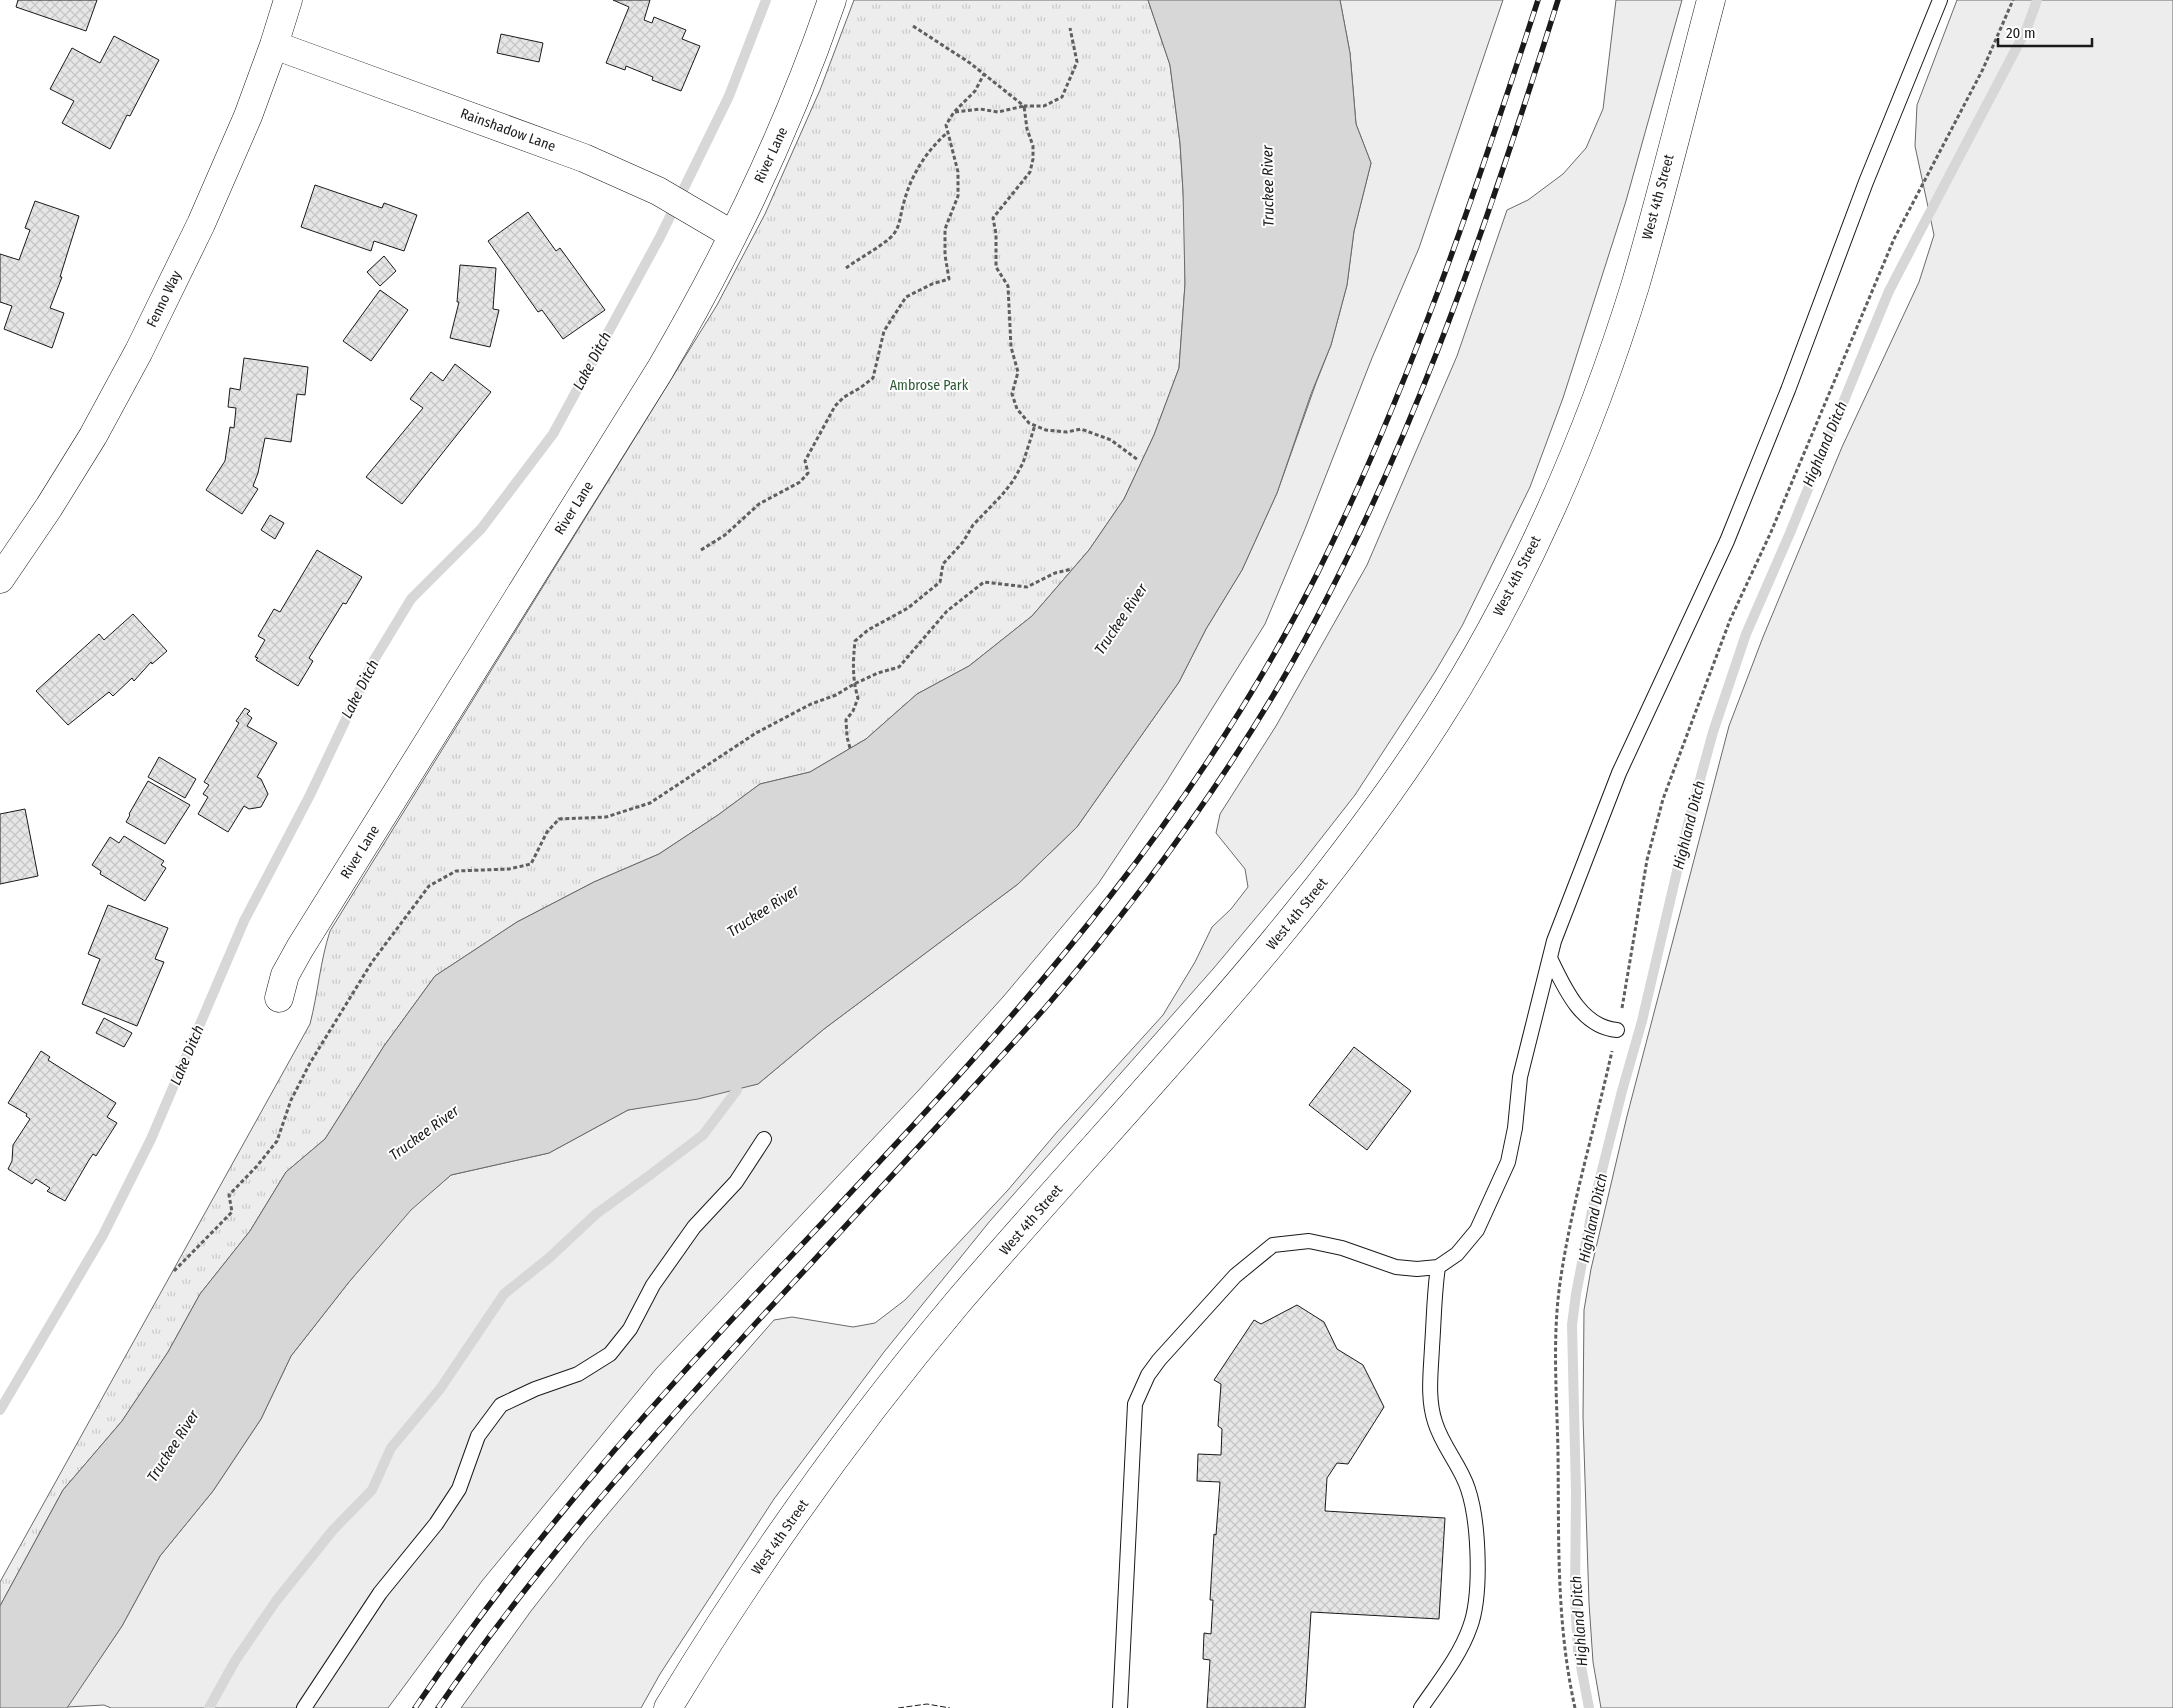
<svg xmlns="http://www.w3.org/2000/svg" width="2173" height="1708" font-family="'Fira Sans Condensed',sans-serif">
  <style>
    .built { fill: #ededed; stroke: #6a6a6a }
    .park { fill: url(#park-tufts); stroke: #6a6a6a }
    .water { fill: #d7d7d7; stroke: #6a6a6a }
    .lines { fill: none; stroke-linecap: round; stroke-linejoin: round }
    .stream { stroke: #d7d7d7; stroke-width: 10 }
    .building { fill: url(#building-cross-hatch); stroke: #1a1a1a }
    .service-casing { stroke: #1a1a1a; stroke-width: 16 }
    .minor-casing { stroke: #1a1a1a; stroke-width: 29 }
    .secondary-casing { stroke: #1a1a1a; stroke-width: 29 }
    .path { stroke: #5f5f5f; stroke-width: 3; stroke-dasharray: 4 2.5; stroke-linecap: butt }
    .service { stroke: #fff; stroke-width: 14 }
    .minor { stroke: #fff; stroke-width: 28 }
    .secondary { stroke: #fff; stroke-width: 28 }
    .rail-casing { stroke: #1a1a1a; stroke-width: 5.5 }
    .rail { stroke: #fff; stroke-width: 4; stroke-dasharray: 11; stroke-linecap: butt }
    .fence { stroke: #1a1a1a; stroke-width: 1; stroke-dasharray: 6 2.5; stroke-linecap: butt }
    .labels { text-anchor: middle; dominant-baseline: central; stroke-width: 4; stroke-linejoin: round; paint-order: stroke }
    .street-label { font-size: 14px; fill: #1a1a1a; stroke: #fff }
    .park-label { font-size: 14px; fill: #2b5a34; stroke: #fff }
    .water-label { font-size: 15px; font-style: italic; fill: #1a1a1a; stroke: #fff }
  </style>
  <defs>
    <pattern id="park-tufts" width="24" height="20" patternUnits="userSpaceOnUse" patternTransform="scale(1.25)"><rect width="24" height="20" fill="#ededed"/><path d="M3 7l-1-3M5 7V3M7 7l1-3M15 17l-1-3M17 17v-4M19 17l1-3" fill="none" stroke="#cbcbcb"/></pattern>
    <pattern id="building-cross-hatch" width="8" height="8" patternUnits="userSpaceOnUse" patternTransform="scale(1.25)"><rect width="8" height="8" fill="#e6e6e6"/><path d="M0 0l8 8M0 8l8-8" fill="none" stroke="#c5c5c5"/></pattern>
  </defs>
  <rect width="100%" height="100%" fill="#fff"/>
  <path class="built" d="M1340,0H1503L1419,248L1372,358L1305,529L1265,624L1165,784L1098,884L1003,997L918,1091L656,1369L482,1581L388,1708H111L104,1705L67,1707L122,1626L160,1556L213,1491L261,1419L291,1356L349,1282L410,1210L451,1175L549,1153L628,1110L758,1084L824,1029L1018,884L1077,827L1179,682L1206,629L1242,570L1277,493L1316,383L1331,345L1347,285L1354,231L1371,163L1356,124L1350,53Z
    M1616,0H1682L1626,201L1563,398L1530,487L1462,626L1435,672L1355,795L1301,864L1213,969L990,1221L884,1352L774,1499L660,1674L641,1708H461L531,1611L587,1539L689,1417L774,1320L792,1317L853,1327L875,1323L905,1300L1008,1190L1057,1132L1163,1015L1195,962L1212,927L1231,909L1248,887L1245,869L1216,833L1220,814L1276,726L1367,565L1457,356L1507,210L1528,200L1563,174L1586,148L1603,109Z
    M1957,0H2173V1708H1601L1593,1662L1589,1603L1583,1417L1584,1310L1591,1269L1627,1116L1729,726L1763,637L1842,447L1919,282L1934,235L1915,146L1917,105Z"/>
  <path class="park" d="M854,0H1148L1170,65L1180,143L1185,222V284L1179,368L1154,435L1124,499L1089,550L1032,616L969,666L917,694L866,739L810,772L760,784L718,815L659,854L594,882L517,922L435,976L384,1046L325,1139L286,1172L250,1231L200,1294L168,1352L122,1421L63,1490L0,1606V1582L310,1024C318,993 320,962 330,931L717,305L765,214L820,90Z"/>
  <path class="water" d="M1148,0H1340L1350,53L1356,124L1371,163L1354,231L1347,285L1331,345L1311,394L1277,493L1242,570L1206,629L1179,682L1077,827L1018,884L824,1029L758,1084L698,1099L628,1110L549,1153L451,1175L411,1210L349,1282L291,1356L261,1419L213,1491L160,1556L122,1626L67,1708H0V1606L63,1490L122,1421L168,1352L200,1294L250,1231L286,1172L325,1139L384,1046L435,976L517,922L594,882L659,854L718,815L760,784L810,772L866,739L917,694L969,666L1032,616L1089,550L1124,499L1154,435L1179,368L1185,284L1183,191L1180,143L1170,65Z"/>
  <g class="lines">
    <path class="stream" d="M0,1410L103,1235L151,1139L244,921L310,795L374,660L411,599L481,529L553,434L660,237L729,96L766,0
      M209,1708L235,1661L276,1601L333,1530L372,1490L391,1448L440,1389L504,1294L549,1258L596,1214L650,1175L703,1135L737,1090
      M1589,1708L1578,1651L1575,1599L1576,1493L1572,1325L1576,1294L1593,1206L1622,1091L1642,1021L1689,820L1713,732L1746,634L1790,533L1867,344L1889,291L1917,237L2027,28L2037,0"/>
  </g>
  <path class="building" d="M18,0H97L86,31L16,7Z
    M613,0H650L644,20L652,23L654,17L686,30L682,39L700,46L681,91L652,80L653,77L626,66L625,70L606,63L629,7Z
    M501,34L543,43L539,62L497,53Z
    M114,36L159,60L130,116L127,115L110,149L62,123L74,101L50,89L72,48L100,63Z
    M315,185L382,208L384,203L417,215L404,251L374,241L371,251L301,227Z
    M35,201L79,216L60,277H62L50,308L64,313L52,348L4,329L12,306L0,302V254L19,260L30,230L25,228Z
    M528,212L556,251L560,248L605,310L563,339L542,310L538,312L488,241Z
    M384,256L396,271L380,286L367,272Z
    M460,265L496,268L493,309L499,310L490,347L450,338L459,302H457Z
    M380,290L408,310L371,361L343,341Z
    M244,358L308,367L305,395L297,394L291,442L265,438L258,473L253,486L258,489L242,514L206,490L225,461L230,427L234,428L236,408L228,407L230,388L240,390Z
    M455,364L491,392L402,504L366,477L423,408L410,399L431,372L443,381Z
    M270,515L284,523L275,539L261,530Z
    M317,550L362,577L346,604L343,603L309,658L313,661L298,686L256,660L258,658L255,657L265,640L258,636L274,609L280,612Z
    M133,614L167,651L152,664L151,662L134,681L132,678L113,696L109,692L68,725L36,691L99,634L104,640Z
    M245,708L250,711L247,714L252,718L247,726L277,743L257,777L261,779L268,794L261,807L249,809L244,806L228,832L198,814L208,797L203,794L209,785L204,782L239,723L236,721Z
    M159,757L196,779L185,798L148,777Z
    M148,781L190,805L165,844L126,822L130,815L129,814Z
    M25,809L38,876L0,884V814Z
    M124,836L164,861L161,865L166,868L145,901L100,874L101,871L92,865L110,837L119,843Z
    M108,905L168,928L155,959L164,962L137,1026L82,1004L100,959L88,954Z
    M104,1018L132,1033L124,1047L96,1033Z
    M1354,1047L1411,1091L1367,1150L1309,1105Z
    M41,1051L50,1057L48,1060L116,1103L107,1117L117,1123L96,1156L93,1154L89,1160L65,1201L47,1191L50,1188L36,1179L32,1184L8,1169L12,1161L13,1145L30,1119L26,1116L27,1114L8,1103Z
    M1297,1305L1324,1322L1337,1349L1363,1365L1384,1407L1348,1464L1337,1463L1327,1478L1325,1511L1445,1518L1439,1619L1311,1612L1305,1708H1207L1210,1660L1203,1659L1204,1633L1211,1634L1213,1600H1210L1214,1534L1216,1535L1220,1482L1197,1481L1198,1454L1221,1455L1222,1429L1218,1426L1221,1384L1214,1380L1254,1320L1261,1324Z"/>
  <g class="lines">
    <g class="service-casing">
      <path id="service" d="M1550,958C1564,987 1581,1027 1617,1030
        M304,1708L380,1593L436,1524L459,1489L478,1436L501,1405L535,1389L578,1374L610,1354L630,1329L653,1285L694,1227L736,1182L764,1139
        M1120,1708L1135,1404L1148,1375L1159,1360L1235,1276L1273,1245L1309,1241L1342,1248L1396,1267L1417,1269L1438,1267L1457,1254L1477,1230L1508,1162L1515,1128L1520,1077L1554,941L1619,773L1727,541L1788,390L1866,182L1940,0
        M1421,1708C1438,1683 1460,1656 1470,1627C1482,1595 1479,1522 1468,1489C1461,1466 1442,1446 1435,1422C1427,1398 1431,1371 1432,1347C1434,1320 1434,1294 1438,1267"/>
    </g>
    <g class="minor-casing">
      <path id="minor" d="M274,45L584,158L658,191L733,235
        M0,579L49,507L93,436L139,351L201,224L248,116L274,45L288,0
        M279,998L285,975L300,948L660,370C729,252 788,129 832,0"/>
    </g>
    <g class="secondary-casing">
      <path id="secondary" d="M668,1708C754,1566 851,1429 958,1302C1121,1111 1301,933 1437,721C1522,589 1589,435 1635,286C1663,191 1686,95 1711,0"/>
    </g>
    <path class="path" d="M913,26L970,63L1024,106H1044L1062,97L1077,62L1070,28
      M955,112L980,109L998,112L1024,106L1027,129L1033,146V159L1030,172L993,218L996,234V267L1008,286L1011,347L1018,372L1012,394L1017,409L1029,423L1046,430L1067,432L1081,429L1111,440L1138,460
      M846,268C858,259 884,245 893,235C901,225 900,214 904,202C911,175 927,150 948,132
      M701,550L725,535L759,504L800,482L808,473L805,461L835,406L844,397L860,388L873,378L884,331L906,297L932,284L949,279L945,255V229L958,196V172L946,125L954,112L975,91L984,74
      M850,748L847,737L846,720L853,711L858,698C852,678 853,661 855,641L868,630L908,608L940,582L943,564L963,542L973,525L1002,495L1013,481L1023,463L1035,425
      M1622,1008L1647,860L1663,799L1730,620L1771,532L1894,239L1983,69L2013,0
      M174,1271L232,1212L229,1195L257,1166L277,1141L291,1100L310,1063L372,962L429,886L456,871L509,869L531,864L547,832L559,819L606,817L650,803L756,733L811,704L836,695L854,684L878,673L899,667L947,611L984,582L1027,587L1055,573L1072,569
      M1575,1708C1556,1622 1559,1540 1558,1453C1557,1397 1552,1339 1560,1283C1571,1205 1595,1128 1612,1051"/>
    <use href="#service" class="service"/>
    <use href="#minor" class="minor"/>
    <use href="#secondary" class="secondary"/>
    <g class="rail-casing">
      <path id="rail" d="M415,1708C495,1590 585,1481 681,1375C825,1216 979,1065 1111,895C1189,795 1261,686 1318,572C1409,389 1475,194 1538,0
        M438,1708C532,1571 643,1447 755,1324C852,1219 949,1115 1045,1008C1131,908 1209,803 1277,689C1402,476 1484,235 1558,0"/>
    </g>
    <use href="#rail" class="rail"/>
    <path class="fence" d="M898,1708L927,1704L950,1708"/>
  </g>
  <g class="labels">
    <g class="street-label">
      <text transform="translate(508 130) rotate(20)">Rainshadow Lane</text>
      <text transform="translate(771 155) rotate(-65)">River Lane</text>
      <text transform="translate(1658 197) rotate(-75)">West 4th Street</text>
      <text transform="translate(164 299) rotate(-64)">Fenno Way</text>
      <text transform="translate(574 508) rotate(-58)">River Lane</text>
      <text transform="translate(1517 576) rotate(-63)">West 4th Street</text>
      <text transform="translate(360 852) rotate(-58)">River Lane</text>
      <text transform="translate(1297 914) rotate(-51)">West 4th Street</text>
      <text transform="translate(1031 1220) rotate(-49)">West 4th Street</text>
      <text transform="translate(780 1537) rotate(-55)">West 4th Street</text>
    </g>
    <g class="park-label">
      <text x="929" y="385">Ambrose Park</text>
    </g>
    <g class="water-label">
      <text transform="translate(1268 186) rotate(-91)">Truckee River</text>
      <text transform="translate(592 361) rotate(-62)">Lake Ditch</text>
      <text transform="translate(1825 444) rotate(-67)">Highland Ditch</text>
      <text transform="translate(1121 619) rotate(-56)">Truckee River</text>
      <text transform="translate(360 689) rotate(-63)">Lake Ditch</text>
      <text transform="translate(1689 825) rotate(-76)">Highland Ditch</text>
      <text transform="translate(763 911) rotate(-33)">Truckee River</text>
      <text transform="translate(187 1055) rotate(-67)">Lake Ditch</text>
      <text transform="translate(424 1133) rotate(-36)">Truckee River</text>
      <text transform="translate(1593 1218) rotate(-78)">Highland Ditch</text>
      <text transform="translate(173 1446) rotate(-57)">Truckee River</text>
      <text transform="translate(1579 1621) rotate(-94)">Highland Ditch</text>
    </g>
  </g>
  <path d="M1998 38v8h94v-8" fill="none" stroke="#1a1a1a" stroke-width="2.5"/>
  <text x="2006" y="38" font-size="15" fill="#1a1a1a" stroke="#ffffff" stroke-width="4" paint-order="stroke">20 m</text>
</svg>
